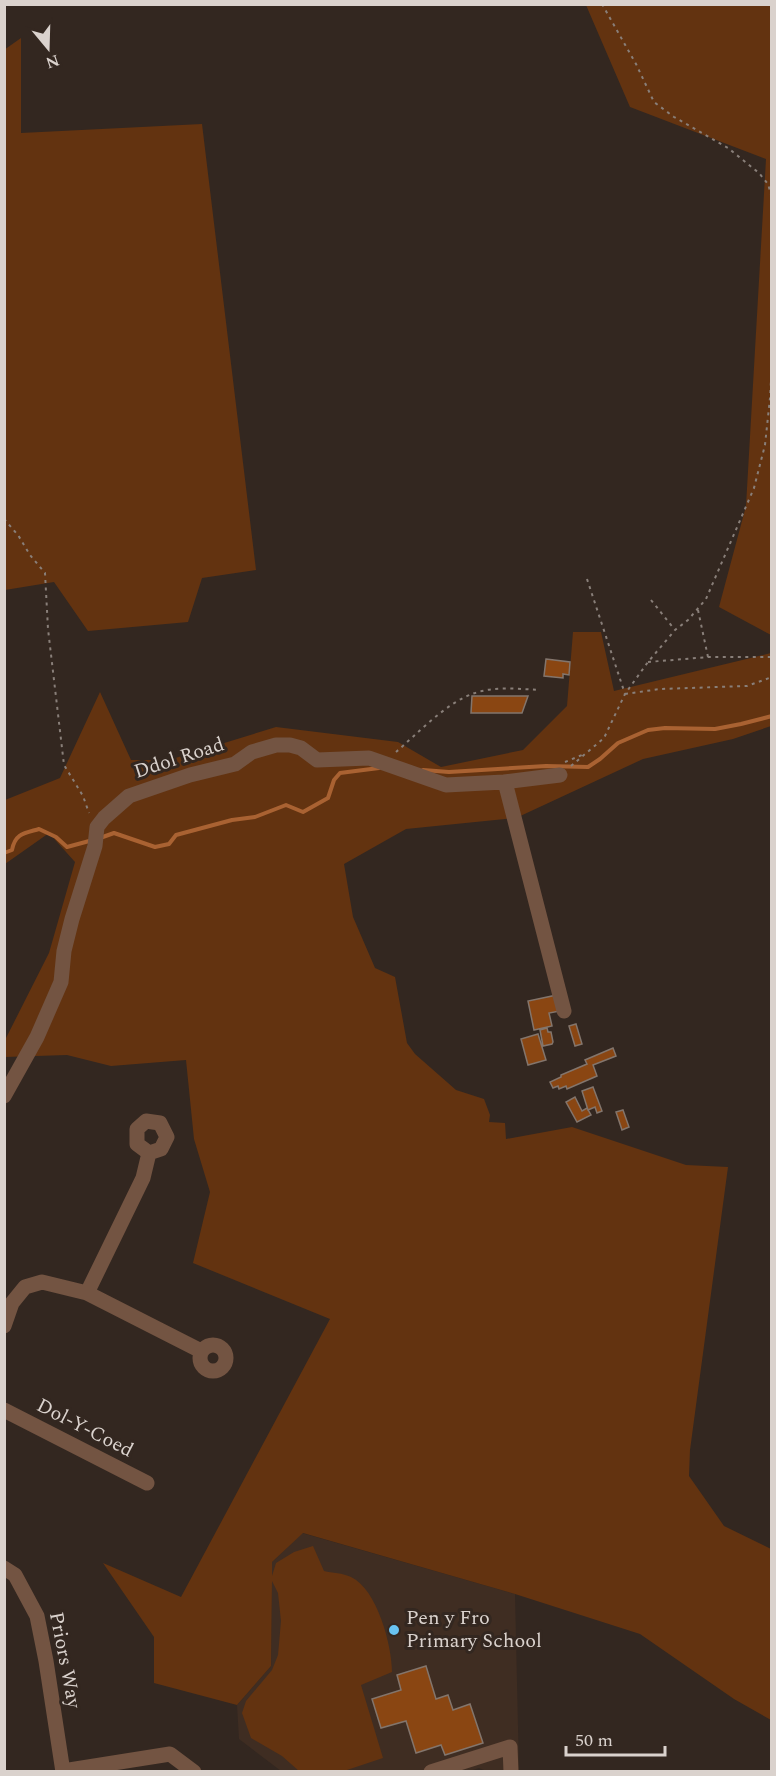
<svg xmlns="http://www.w3.org/2000/svg" width="776" height="1776" font-family="Spectral,serif">
  <style>
    .built { fill: #3f2d22 }
    .green { fill: #633310 }
    .lines { fill: none; stroke-linecap: round; stroke-linejoin: round }
    .stream { stroke: #a96232; stroke-width: 4 }
    .building { fill: #8a4612; stroke: #83756c; stroke-width: 1.5 }
    .path { stroke: #897f79; stroke-width: 2; stroke-dasharray: 3 4.5; stroke-linecap: butt }
    .minor { stroke: #735442; stroke-width: 15 }
    .poi-dot { fill: #69c3f1; stroke: #332720; stroke-width: 2 }
    .labels { text-anchor: middle; dominant-baseline: central; stroke-width: 6; stroke-linejoin: round; paint-order: stroke }
    .street-label { font-size: 20px; fill: #dad2cd; stroke: #332720 }
    .poi-label { font-size: 20px; fill: #dad2cd; stroke: #332720; text-anchor: start }
  </style>
  <rect width="100%" height="100%" fill="#332720"/>
  <path class="built" d="M302,1533L515,1594L519,1771H486L479,1768L467,1772L281,1771L239,1739L237,1705L271,1666L272,1562Z"/>
  <path class="green" d="M586,5H771V635L719,607L746,506L766,159L630,107Z
    M21,38V133L202,124L256,570L202,578L188,622L88,631L54,582L5,590L4,50Z
    M573,632H601L614,691L771,653V726L733,739L643,759L516,818L406,829L344,864L353,917L375,968L395,977L407,1043L415,1054L456,1090L484,1099L490,1115L489,1122L505,1123L506,1139L572,1127L686,1165L728,1167L690,1450L689,1476L724,1526L771,1549V1720L734,1699L640,1634L515,1594L303,1533L272,1562V1576L276,1563L294,1552L313,1546L324,1571C332,1573 343,1573 351,1577C377,1589 392,1645 392,1672L361,1685L383,1758L344,1771H299L282,1756L251,1738L242,1713L246,1701L272,1670L278,1655L281,1621L278,1593L272,1581L271,1666L237,1705L154,1683V1637L103,1563L181,1597L330,1319L193,1263L210,1192L194,1139L186,1060L111,1066L67,1055L5,1057L4,1042L49,953L75,862L49,833L5,864V800L60,778L100,692L131,760H169L276,727L398,742L441,767L523,750L567,706Z"/>
  <g class="lines">
    <path class="stream" d="M423,770L449,772L546,766L588,767L600,759L618,743L648,730L665,728L715,729L741,724L772,716
      M100,838L114,833L155,847L169,844L176,835L232,820L255,817L286,805L303,812L328,798L334,780L340,773L379,768
      M4,853L12,850C15,833 25,833 39,829L56,837L67,847L93,840"/>
  </g>
  <path class="building" d="M546,659L570,662L569,675L563,674V678L544,676Z
    M472,696H528L522,713H471Z
    M557,995L560,1011L549,1013L552,1026L534,1030L528,1001Z
    M576,1024L582,1044L575,1046L569,1026Z
    M547,1028L548,1032H551L553,1042L552,1044L543,1046L540,1030Z
    M538,1034L546,1060L528,1065L521,1039Z
    M613,1048L616,1056L593,1065L597,1076L567,1089L566,1086L559,1089L558,1086L553,1088L550,1082L561,1077V1075L587,1064L585,1060Z
    M593,1087L602,1111L597,1113L595,1107L588,1110L582,1091Z
    M575,1097L582,1111L587,1108L591,1115L577,1122L566,1102Z
    M623,1110L629,1127L622,1130L616,1112Z
    M426,1666L436,1699L448,1695L453,1710L470,1704L483,1743L445,1755L441,1745L416,1753L406,1721L381,1728L372,1699L401,1690L397,1675Z"/>
  <g class="lines">
    <path class="path" d="M602,4L636,64L654,102L674,117L728,148L759,173L768,184L772,198
      M4,519L18,535L30,555L45,573L48,629L64,765L83,796L89,813
      M587,579L625,694
      M651,600L675,630
      M698,610L708,657
      M648,662L708,657H772
      M625,694L660,689L747,686L772,677
      M396,752C417,734 448,701 475,693C495,686 519,689 540,690
      M565,762L582,755
      M571,766L604,738L625,694L648,662L675,630L688,620L706,599L754,488L765,445L770,398L772,363"/>
    <path class="minor" d="M505,782L564,1011
      M4,1096L37,1037L61,982L64,951L72,919L95,846L97,827L104,818L129,796L190,775L235,764L252,752L276,745H290L301,748L317,760L369,758L446,785L504,782L560,775
      M146,1121L160,1123L167,1137L161,1149L149,1153L137,1144V1129Z
      M87,1293L143,1178L149,1153
      M4,1326L12,1303L25,1287L42,1282L87,1293L201,1351
      M200 1358a13 13 0 1 1 26 0a13 13 0 1 1-26 0Z
      M4,1410L147,1483
      M4,1568L15,1575L37,1616L46,1661L63,1772
      M63,1771L170,1754L194,1772
      M431,1772L510,1747L511,1772"/>
  </g>
  <circle class="poi-dot" cx="394" cy="1630" r="6"/>
  <g class="labels">
    <g class="street-label">
      <text transform="translate(179 758) rotate(-18)">Ddol Road</text>
      <text transform="translate(85 1428) rotate(27)">Dol-Y-Coed</text>
      <text transform="translate(65 1660) rotate(79)">Priors Way</text>
    </g>
    <g class="poi-label">
      <text x="406" y="1618">Pen y Fro<tspan x="406" dy="23">Primary School</tspan></text>
    </g>
  </g>
  <rect width="776" height="1776" fill="none" stroke="#dad2cd" stroke-width="12"/>
  <g transform="translate(48 48) rotate(161)" stroke="#332720" stroke-width="4.5" paint-order="stroke">
  <path d="M0-4.5L10 22L0 15L-10 22Z" fill="#dad2cd"/>
  <text y="-9" font-size="16" font-weight="bold" text-anchor="middle" fill="#dad2cd">N</text>
  </g>
  <path d="M566 1746v9h99v-9" fill="none" stroke="#dad2cd" stroke-width="3"/>
  <text x="575" y="1746" font-size="18" fill="#dad2cd" stroke="#332720" stroke-width="4.5" paint-order="stroke">50 m</text>
</svg>
